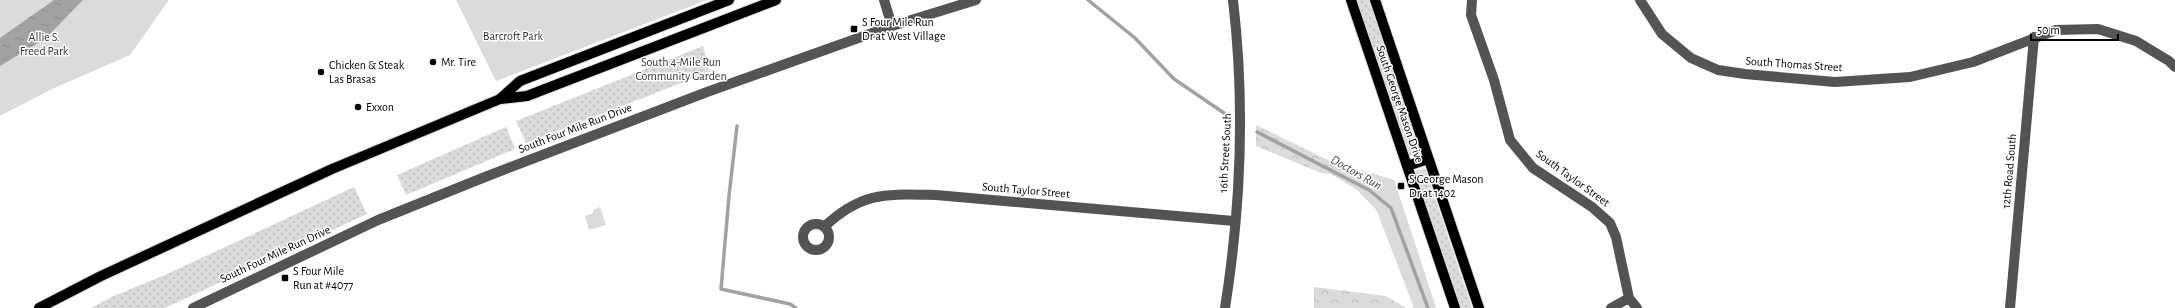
<svg xmlns="http://www.w3.org/2000/svg" width="2175" height="308" font-family="'Alegreya Sans',sans-serif">
  <style>
    .grass { fill: url(#grass-dots) }
    .forest { fill: url(#forest-crowns) }
    .park { fill: #dbdbdb }
    .water { fill: url(#water-ripples) }
    .lines { fill: none; stroke-linecap: round; stroke-linejoin: round }
    .stream { stroke: #a2a2a2; stroke-width: 3.5 }
    .major-casing { stroke: #dbdbdb; stroke-width: 12 }
    .minor { stroke: #545454; stroke-width: 10 }
    .major { stroke: #000; stroke-width: 10 }
    .poi-dot { fill: #000; stroke: #fff; stroke-width: 1.5 }
    .labels { text-anchor: middle; dominant-baseline: central; stroke-width: 3; stroke-linejoin: round; paint-order: stroke }
    .poi-label { font-size: 12px; fill: #000; stroke: #fff; text-anchor: start }
    .park-label { font-size: 12px; fill: #323232; stroke: #fff }
    .street-label { font-size: 12px; fill: #000; stroke: #fff }
    .water-label { font-size: 13px; font-style: italic; fill: #434343; stroke: #fff }
  </style>
  <defs>
    <pattern id="grass-dots" width="8" height="8" patternUnits="userSpaceOnUse"><rect width="8" height="8" fill="#dbdbdb"/><path d="M2 2h.1M6 6h.1" fill="none" stroke="#bababa" stroke-width="1.8" stroke-linecap="round"/></pattern>
    <pattern id="forest-crowns" width="20" height="18" patternUnits="userSpaceOnUse"><rect width="20" height="18" fill="#dbdbdb"/><path d="M2 6a3 3 0 1 1 6 0M12 15a3 3 0 1 1 6 0" fill="none" stroke="#bababa"/></pattern>
    <pattern id="water-ripples" width="26" height="14" patternUnits="userSpaceOnUse"><rect width="26" height="14" fill="#a2a2a2"/><path d="M2 4q2-2 4 0t4 0M15 11q2-2 4 0t4 0" fill="none" stroke="#8a8a8a"/></pattern>
  </defs>
  <rect width="100%" height="100%" fill="#fff"/>
  <path class="grass" d="M1357,0H1369L1420,152L1410,156Z
    M703,46L710,72L526,143L516,121Z
    M506,127L515,149L406,195L397,175Z
    M1425,168L1472,308H1461L1415,171Z
    M354,187L367,214L165,308H91L111,297L165,275Z"/>
  <path class="forest" d="M1256,125L1332,162L1394,180L1436,308H1414L1394,228L1356,189L1331,174L1321,173L1256,146Z
    M1314,287L1386,296L1406,308H1314Z"/>
  <path class="park" d="M0,0H169L130,55L52,89L0,116Z
    M456,0H707L496,81Z
    M1341,169L1394,180L1436,308H1414L1373,201Z
    M600,207L606,225L589,230L585,216L593,213V210Z"/>
  <path class="water" d="M54,0H83L46,38L0,66V38Z"/>
  <g class="lines">
    <path class="stream" d="M1088,0L1135,38L1174,79L1224,113
      M737,126L729,196L721,289L790,304L796,308
      M1257,132L1369,190L1391,208L1428,308"/>
    <g class="major-casing">
      <path id="major" d="M1351,0L1455,308
        M1375,0L1479,308
        M500,99L520,81L729,0
        M1407,166L1428,159
        M39,308L101,276L332,169L500,99L527,96L776,0"/>
    </g>
    <path class="minor" d="M884,0L892,26
      M1472,0L1471,15L1494,80L1510,140L1533,168L1592,207L1610,223L1616,237L1629,298L1637,308
      M1640,0L1662,34L1691,58L1718,70L1745,74L1835,82L1910,77L1973,62L2056,30L2098,29L2136,41L2169,61L2175,67
      M803 237a13 13 0 1 1 26 0a13 13 0 1 1-26 0Z
      M824,227C862,191 887,194 936,195L1234,221
      M193,308L378,220L485,177L707,92L892,26L976,0
      M1225,308C1241,207 1245,102 1233,0
      M1611,308L1629,298
      M2010,308L2034,37"/>
    <use href="#major" class="major"/>
  </g>
  <g class="poi-dot">
    <rect x="850" y="25" width="8" height="8" rx="2"/>
    <circle cx="433" cy="62" r="4"/>
    <circle cx="321" cy="72" r="4"/>
    <circle cx="358" cy="107" r="4"/>
    <rect x="1397" y="182" width="8" height="8" rx="2"/>
    <rect x="281" y="274" width="8" height="8" rx="2"/>
  </g>
  <g class="labels">
    <g class="poi-label">
      <text x="862" y="22">S Four Mile Run<tspan x="862" dy="14">Dr at West Village</tspan></text>
      <text x="441" y="62">Mr. Tire</text>
      <text x="329" y="65">Chicken &amp; Steak<tspan x="329" dy="14">Las Brasas</tspan></text>
      <text x="366" y="107">Exxon</text>
      <text x="1409" y="179">S George Mason<tspan x="1409" dy="14">Dr at 1402</tspan></text>
      <text x="293" y="271">S Four Mile<tspan x="293" dy="14">Run at #4077</tspan></text>
    </g>
    <g class="park-label">
      <text x="513" y="36">Barcroft Park</text>
      <text x="44" y="37">Allie S.<tspan x="44" dy="14">Freed Park</tspan></text>
      <text x="681" y="62">South 4-Mile Run<tspan x="681" dy="14">Community Garden</tspan></text>
    </g>
    <g class="street-label">
      <text transform="translate(1794 64) rotate(4)">South Thomas Street</text>
      <text transform="translate(1400 104) rotate(71)">South George Mason Drive</text>
      <text transform="translate(575 128) rotate(-21)">South Four Mile Run Drive</text>
      <text transform="translate(1225 153) rotate(-87)">16th Street South</text>
      <text transform="translate(2009 171) rotate(-85)">12th Road South</text>
      <text transform="translate(1573 178) rotate(36)">South Taylor Street</text>
      <text transform="translate(1026 190) rotate(5)">South Taylor Street</text>
      <text transform="translate(275 254) rotate(-25)">South Four Mile Run Drive</text>
    </g>
    <g class="water-label">
      <text transform="translate(1356 173) rotate(30)">Doctors Run</text>
    </g>
  </g>
  <path d="M2031 34v6h87v-6" fill="none" stroke="#000000" stroke-width="2"/>
  <text x="2037" y="34" font-size="12" fill="#000000" stroke="#ffffff" stroke-width="3" paint-order="stroke">50 m</text>
</svg>
